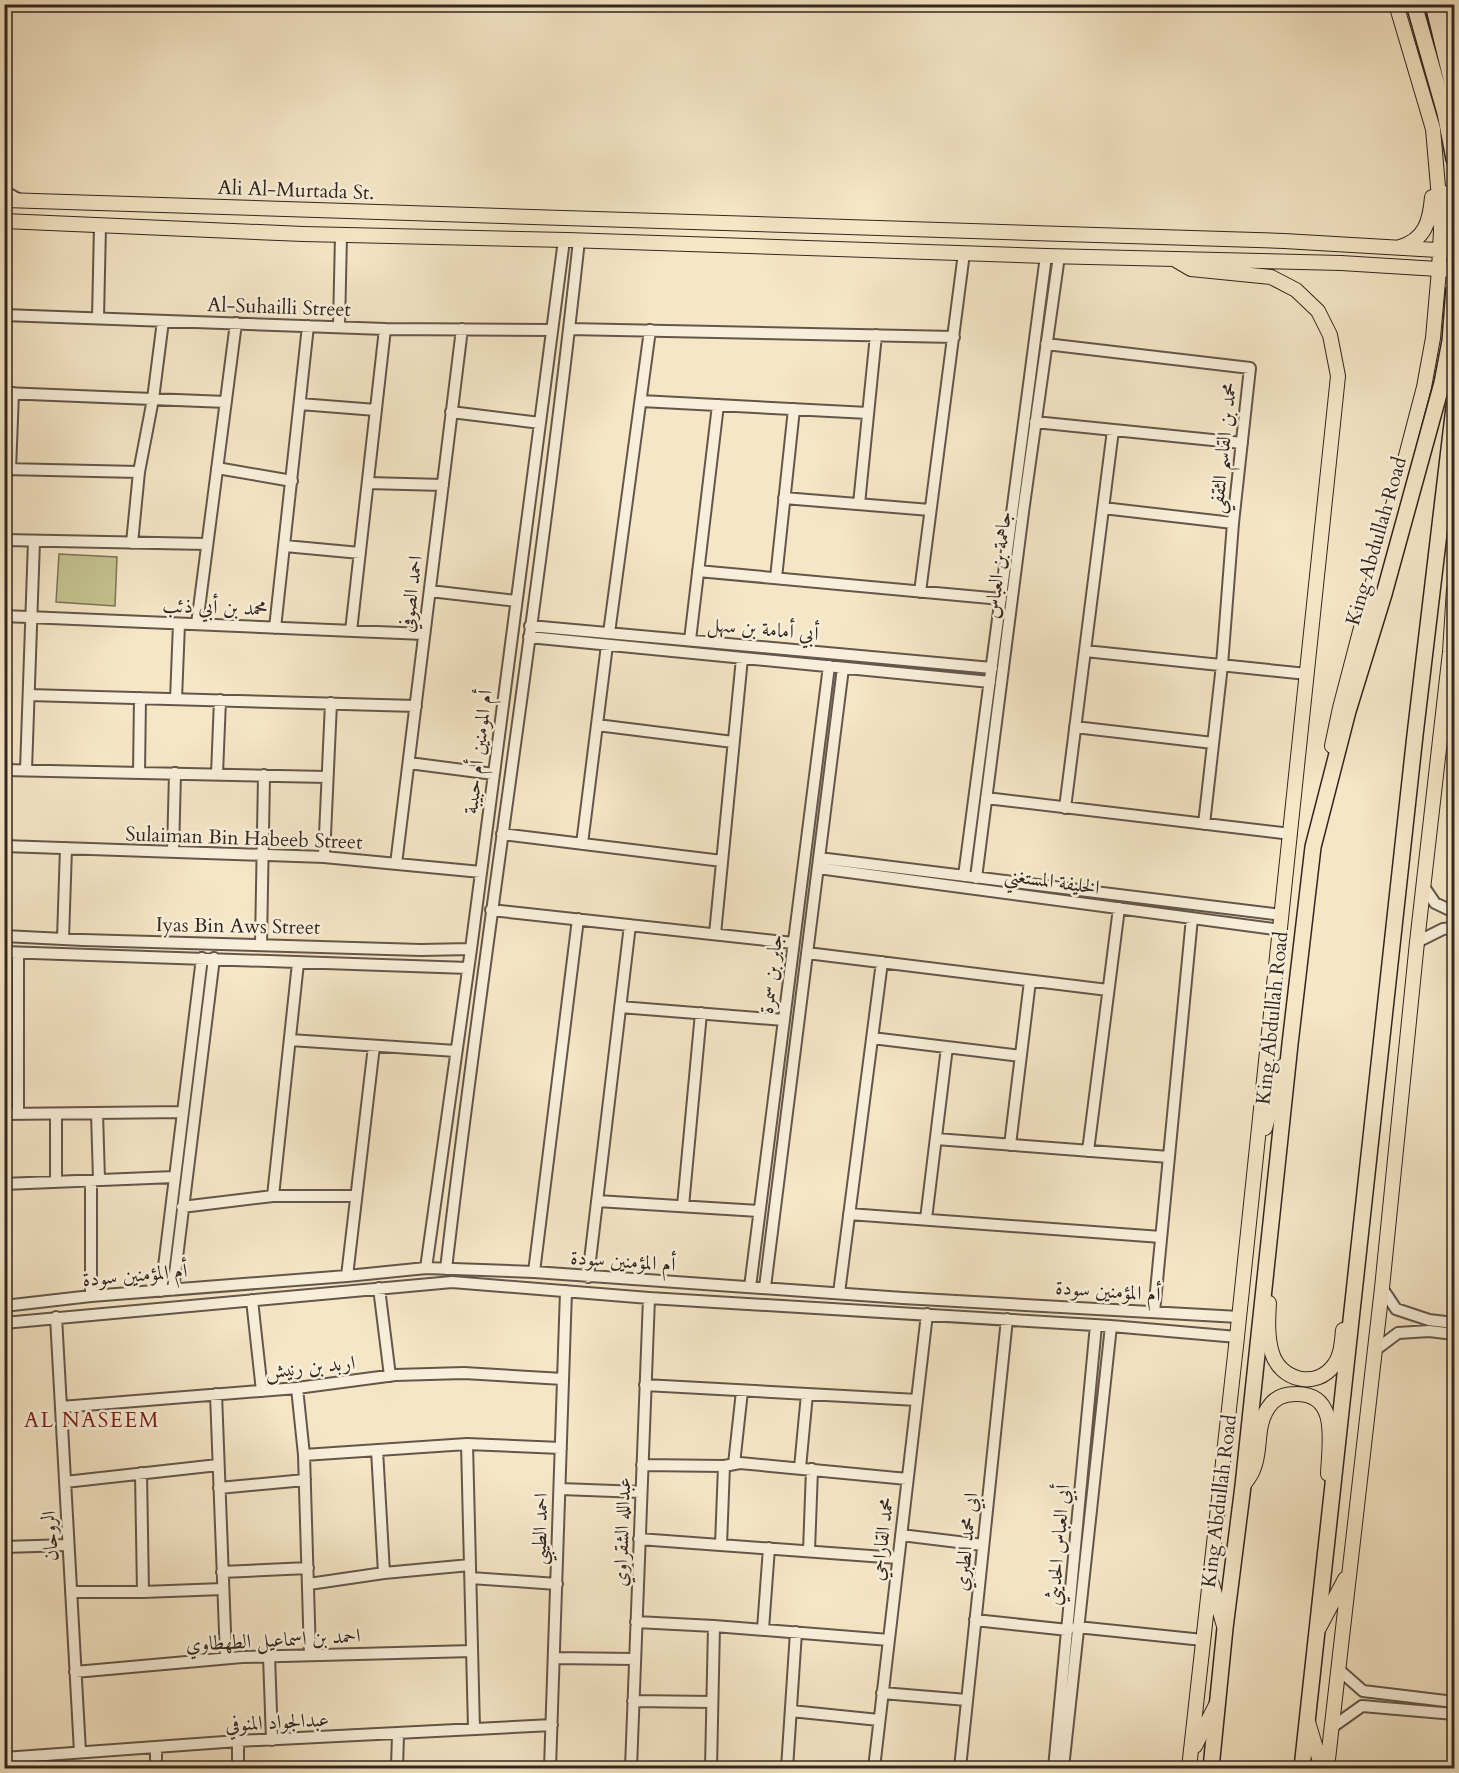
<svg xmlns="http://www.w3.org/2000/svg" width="1459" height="1773" font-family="Cardo,Amiri,serif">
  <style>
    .green { fill: #c4c390; stroke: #7c7458; stroke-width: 1.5 }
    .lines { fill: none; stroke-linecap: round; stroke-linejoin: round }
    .minor-casing { stroke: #64564a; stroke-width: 14 }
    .major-casing { stroke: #332620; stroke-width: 16 }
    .highway-casing { stroke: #332620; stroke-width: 18 }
    .minor { stroke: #f8efda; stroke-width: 10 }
    .major { stroke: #f5e6c6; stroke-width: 14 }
    .highway { stroke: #f5e6c6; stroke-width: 15 }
    .highway-bridge-casing { stroke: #332620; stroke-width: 18; stroke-linecap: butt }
    .highway-bridge { stroke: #f5e6c6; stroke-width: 15 }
    .labels { text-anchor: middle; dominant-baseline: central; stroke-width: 5; stroke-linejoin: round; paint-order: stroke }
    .street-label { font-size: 20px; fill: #332620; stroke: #f8efda }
    .neighbourhood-label { font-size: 21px; letter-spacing: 1.5px; fill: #7a1f14; stroke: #f8efda }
  </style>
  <rect width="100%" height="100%" fill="#f5e6c6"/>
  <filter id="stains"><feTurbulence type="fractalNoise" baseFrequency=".00333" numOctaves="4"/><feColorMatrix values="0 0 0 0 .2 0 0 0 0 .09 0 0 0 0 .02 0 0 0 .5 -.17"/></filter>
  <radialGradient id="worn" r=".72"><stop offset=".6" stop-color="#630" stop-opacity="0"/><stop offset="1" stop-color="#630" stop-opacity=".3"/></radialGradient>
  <path class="green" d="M59,554L117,557L115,606L56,602Z"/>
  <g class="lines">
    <g class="minor-casing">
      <path id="minor" d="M4,191L20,200
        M4,315L385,329L552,330
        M98,318L100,226
        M339,327L341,235
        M569,329L954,337
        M1046,344L1250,368L1233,523L1222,665L1204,824
        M4,393L226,402
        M641,401L868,413
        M300,404L376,410
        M451,412L540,423
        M1035,422L1242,443
        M217,468L292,481
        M4,469L139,472
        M10,470L13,393
        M368,483L443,485
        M784,498L930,510
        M859,504L876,335
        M1103,508L1233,523
        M4,540L207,544
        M132,543L139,472L153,399L163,321
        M285,546L360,553
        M698,571L1001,599
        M776,578L794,409
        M430,591L516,601
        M920,592L964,253
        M4,616L424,634
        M197,624L236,323
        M530,626L992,668
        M275,628L308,326
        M351,631L385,329
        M609,633L650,330
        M529,637L990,682
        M690,640L718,405
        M1085,651L1307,674
        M29,695L416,706
        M176,699L179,624
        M597,725L733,742
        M1075,727L1213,743
        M409,763L494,774
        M4,770L327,777
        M26,770L34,541
        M139,773L140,698
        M217,774L220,700
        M986,798L1291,834
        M1065,808L1113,430
        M502,834L722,861
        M582,844L607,645
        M4,846L324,857L481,872
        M173,852L175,773
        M324,857L331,703
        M819,858L1282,915
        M396,864L462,329
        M818,868L1281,930
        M964,876L1046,256
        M976,878L1023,512L1059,256
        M1424,887L1435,903L1454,912
        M491,910L793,943
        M715,934L742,658
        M4,936L83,940L421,950L471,949
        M63,939L66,848
        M1417,942L1443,929L1454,928
        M261,944L264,775
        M4,952L468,968
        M807,953L1108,990
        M620,1007L784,1020
        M872,1038L1021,1056
        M290,1040L456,1051
        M97,1113L99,1180
        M4,1114L183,1112
        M18,1114V953
        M56,1114V1182
        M936,1139L1169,1157
        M1010,1145L1030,981
        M1088,1151L1119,908
        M4,1184L174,1177
        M273,1196L298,963
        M597,1201L759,1211
        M683,1206L701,1013
        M182,1207L273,1196H355
        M849,1214L1161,1237
        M926,1219L947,1047
        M426,1268L471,949L564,240
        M446,1269C486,925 542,584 579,240
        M534,1272L578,919
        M347,1276L374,1046
        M588,1277L630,925
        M750,1287L829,666
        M765,1287L843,668
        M379,1288L390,1376
        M1382,1288L1396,1309L1429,1320L1454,1323
        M173,1290L214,958
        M161,1291L202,958
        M839,1293L882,962
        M91,1296V1181
        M252,1300L262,1391
        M4,1306L91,1296L347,1276L426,1268L534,1272L903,1298L1239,1317
        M1154,1312L1192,918
        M56,1317L80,1752
        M4,1323L452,1282L649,1298L1111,1326L1237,1337
        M1374,1351L1398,1333L1429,1331L1454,1334
        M645,1385L917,1400
        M297,1388L304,1455L310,1655
        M216,1394L226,1658
        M61,1407L297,1388L395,1375L464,1373L563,1379
        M467,1444L474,1729
        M377,1450L384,1573
        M304,1455L467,1444L561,1448
        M734,1464L742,1391
        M642,1465L724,1466L740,1463L907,1479
        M800,1468L807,1394
        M141,1473L143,1592
        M65,1482L218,1465
        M219,1488L305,1480
        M560,1489L641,1492
        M901,1535L983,1545
        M639,1539L898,1558
        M721,1545L724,1466
        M4,1547L68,1545
        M809,1551L812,1469
        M222,1572L308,1568
        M471,1578L557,1584
        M309,1584L384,1573L470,1565
        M71,1592H143L223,1589
        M975,1620L1068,1630
        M636,1622L714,1626L889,1640
        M1077,1627L1203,1640
        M763,1629L769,1548
        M269,1656L272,1740
        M554,1658L635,1659
        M1338,1669L1363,1691L1454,1702
        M75,1672L242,1657L472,1651
        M882,1693L967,1700
        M633,1701L712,1702
        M791,1711L879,1720
        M1331,1728L1362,1706L1454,1714
        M238,1741V1768
        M156,1747V1768
        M4,1758L238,1741L552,1725
        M397,1768L398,1734
        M550,1768L566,1291
        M631,1768L649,1298
        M711,1768L714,1626
        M787,1768L796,1632
        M874,1768L927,1314
        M960,1768L1007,1319
        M1054,1768L1096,1325
        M1063,1768L1111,1326"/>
    </g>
    <g class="major-casing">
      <path id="major" d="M1446,4L1454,39
        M1444,193C1444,202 1445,208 1454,213
        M4,200L1284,241L1454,251
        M4,221L303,234L567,240L1046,256L1341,263L1454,270
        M1400,247C1425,240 1430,221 1432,197
        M1174,259L1191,269L1271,277L1296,290L1318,311L1330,335L1338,376L1237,1337L1189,1768
        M1332,746L1340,708L1424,387L1433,338L1439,270L1441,230L1440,210L1433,129L1396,4
        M1265,1128L1283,1066
        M1269,1303C1268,1319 1267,1337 1272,1353C1280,1380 1316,1390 1334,1365C1341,1356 1342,1342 1343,1330
        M1243,1486C1246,1481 1251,1476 1253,1470C1262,1451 1255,1427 1268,1408C1274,1398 1283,1394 1295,1394C1340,1393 1329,1444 1328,1474
        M1212,1584L1224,1626
        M1319,1628L1345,1579
        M1308,1722L1322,1768
        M1195,1746L1216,1705
        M1327,1768L1382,1288L1417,942L1450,652L1454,589"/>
    </g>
    <g class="highway-casing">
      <path id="highway" d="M1414,4L1445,113L1454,159
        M1433,4L1454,91
        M1211,1768L1225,1628L1243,1486L1290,1044L1313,847L1348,711L1384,594
        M1302,1768L1415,735L1454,407"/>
    </g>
    <use href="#minor" class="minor"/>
    <use href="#major" class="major"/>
    <use href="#highway" class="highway"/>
    <g class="highway-bridge-casing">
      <path id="highway-bridge" d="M1384,594L1442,383L1450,341L1454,288"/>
    </g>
    <use href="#highway-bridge" class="highway-bridge"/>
  </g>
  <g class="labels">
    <g class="street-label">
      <text transform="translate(296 190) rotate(2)">Ali Al-Murtada St.</text>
      <text transform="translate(279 307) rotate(2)">Al-Suhailli Street</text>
      <text transform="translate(1223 448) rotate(-84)">محمد بن القاسم الثقفي</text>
      <text transform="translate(1376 541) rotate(-74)">King Abdullah Road</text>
      <text transform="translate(998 565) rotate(-83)">جاهمة بن العباس</text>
      <text transform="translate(411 594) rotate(-83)">احمد الصوفي</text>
      <text transform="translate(215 607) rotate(2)">محمد بن أبي ذئب</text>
      <text transform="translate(763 629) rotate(5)">أبي أمامة بن سهل</text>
      <text transform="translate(478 752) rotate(-83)">أم المومنين أم حبيبة</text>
      <text transform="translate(244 838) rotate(2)">Sulaiman Bin Habeeb Street</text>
      <text transform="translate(1052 881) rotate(8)">الخليفة المستغني</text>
      <text transform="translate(238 926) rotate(1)">Iyas Bin Aws Street</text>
      <text transform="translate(771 974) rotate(-83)">جابر بن سمرة</text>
      <text transform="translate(1272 1018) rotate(-84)">King Abdullah Road</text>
      <text transform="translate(623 1261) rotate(4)">أم المؤمنين سودة</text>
      <text transform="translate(135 1275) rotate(-5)">أم المؤمنين سودة</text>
      <text transform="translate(1108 1291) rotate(4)">أم المؤمنين سودة</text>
      <text transform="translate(310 1367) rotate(-6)">اربد بن رنيش</text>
      <text transform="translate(1219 1501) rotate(-83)">King Abdullah Road</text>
      <text transform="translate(540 1529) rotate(-88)">احمد الطيبي</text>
      <text transform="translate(622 1532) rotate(-88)">عبدالله الشقراوي</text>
      <text transform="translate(50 1536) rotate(-93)">الروحان</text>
      <text transform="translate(882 1539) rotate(-83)">محمد القاراحي</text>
      <text transform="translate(966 1542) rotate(-84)">ابي محمد الطبري</text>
      <text transform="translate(1058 1545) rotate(-85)">أبي العباس الحديثي</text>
      <text transform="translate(273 1640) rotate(-3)">احمد بن اسماعيل الطهطاوي</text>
      <text transform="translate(277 1722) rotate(-3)">عبدالجواد المنوفي</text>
    </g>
    <g class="neighbourhood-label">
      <text x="92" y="1420">AL NASEEM</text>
    </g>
  </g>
  <rect width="1459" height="1773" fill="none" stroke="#f5e6c6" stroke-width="24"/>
  <rect x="6" y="6" width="1447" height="1761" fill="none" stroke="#332620" stroke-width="3"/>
  <rect x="12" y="12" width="1435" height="1749" fill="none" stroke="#332620" stroke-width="1.5"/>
  <rect width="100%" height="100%" filter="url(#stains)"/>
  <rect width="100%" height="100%" fill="url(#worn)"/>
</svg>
